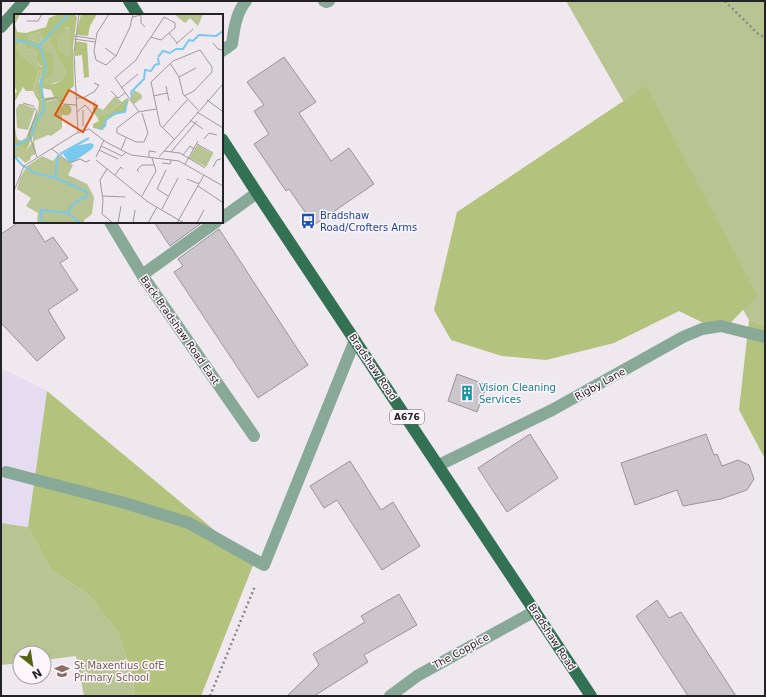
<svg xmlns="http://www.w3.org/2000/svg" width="766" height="697" font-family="'DejaVu Sans',sans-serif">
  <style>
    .commercial { fill: #e5dcf1 }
    .green { fill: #b8c492 }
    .forest { fill: #b3c27c }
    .building { fill: #ccc5cc; stroke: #9a949a }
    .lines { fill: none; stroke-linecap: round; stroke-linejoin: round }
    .path { stroke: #8b868b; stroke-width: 2.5; stroke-dasharray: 2 3; stroke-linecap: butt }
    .lane { stroke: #89a998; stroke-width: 12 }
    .street { stroke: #89a998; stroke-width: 12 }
    .secondary { stroke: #588870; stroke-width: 12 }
    .primary { stroke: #327154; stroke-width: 12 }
    .labels { text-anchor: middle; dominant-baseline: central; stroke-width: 3; stroke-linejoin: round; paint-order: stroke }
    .shield { fill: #fdf5fc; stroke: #666166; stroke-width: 1 }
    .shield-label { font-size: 9px; font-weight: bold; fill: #252225 }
    .transit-label { font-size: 10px; fill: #164399; stroke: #fdf5fc; text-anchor: start }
    .street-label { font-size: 10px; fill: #252225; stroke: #fdf5fc }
    .culture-label { font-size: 10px; fill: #0d838f; stroke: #fdf5fc; text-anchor: start }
    .education-label { font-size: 10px; fill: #785e54; stroke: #fdf5fc; text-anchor: start }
    .inset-river { fill: none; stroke: #78c9ed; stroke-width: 2 }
    .inset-road { fill: none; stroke: #9e999e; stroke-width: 1 }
    .view { fill: #de560d; fill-opacity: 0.15; stroke: #de560d; stroke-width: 2 }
    .inset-edge { fill: none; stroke: #252225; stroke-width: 2 }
  </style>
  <rect width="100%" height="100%" fill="#efe8ef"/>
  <path class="commercial" d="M1,368L47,391L28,527L1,523Z"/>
  <path class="green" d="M566,1H765V326L749,320Z
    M1,523L28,527L51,570L89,595L118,633L133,676L134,696H84L76,656L44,660V653H20V663L1,665Z"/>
  <path class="forest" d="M646,86L757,295L722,332L679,311L614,343L546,360L502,356L451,340L434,310L457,212Z
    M749,320L765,326V459L739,410Z
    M47,391L254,563L201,696H134L133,676L118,633L89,595L51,570L28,527Z"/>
  <path class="building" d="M284,57L316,102L299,113L331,161L349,148L374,184L314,225L289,189L286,191L254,144L269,134L254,111L264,105L247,82Z
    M19,222H32L45,242L53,237L68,258L60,263L78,290L48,310L65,338L37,361L1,323V234Z
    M154,222H203L170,246Z
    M219,229L308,365L258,398L174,272L183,266L178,259Z
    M457,374L487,385L477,412L448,401Z
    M530,434L558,478L507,512L478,468Z
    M706,434L714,455L717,454L722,466L738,460L749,465L754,479L747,490L721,499L683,506L677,490L635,505L621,463Z
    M350,461L381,510L393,502L420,546L382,570L337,500L324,508L310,486Z
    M399,594L417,625L364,655L368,662L314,696H287L319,665L313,654L365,622L361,616Z
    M657,600L669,618L681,612L736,696H688L636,616Z"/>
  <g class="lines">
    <path class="path" d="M725,1L757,33L765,38
      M210,696L255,586"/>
    <path class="lane" d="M324,1L326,2L329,1
      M222,51L232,44C234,29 236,13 246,1
      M222,218L257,193
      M110,222L142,275L254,436
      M142,275L216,222
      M6,472L125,503L189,523L264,565L355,340"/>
    <path class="street" d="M439,465L552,410L683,337L702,329L721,326L765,337
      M390,696L417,676L535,611"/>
    <path class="secondary" d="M1,27L24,1"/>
    <path class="primary" d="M129,1L138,15
      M222,139L257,193L591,696"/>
  </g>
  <defs>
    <g id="bus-bare" transform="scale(1.2)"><path d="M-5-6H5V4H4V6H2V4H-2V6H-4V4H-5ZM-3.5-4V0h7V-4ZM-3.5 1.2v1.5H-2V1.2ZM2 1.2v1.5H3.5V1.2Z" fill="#1a4fb4" stroke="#fdf5fc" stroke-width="2.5" paint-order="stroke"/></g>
    <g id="building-bare" transform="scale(1.2)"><path d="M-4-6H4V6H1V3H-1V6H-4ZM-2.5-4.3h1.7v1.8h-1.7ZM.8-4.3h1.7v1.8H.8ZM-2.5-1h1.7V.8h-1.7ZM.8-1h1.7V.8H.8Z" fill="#0f9aa8" stroke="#fdf5fc" stroke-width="2.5" paint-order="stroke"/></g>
    <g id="school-bare" transform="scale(1.2)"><path d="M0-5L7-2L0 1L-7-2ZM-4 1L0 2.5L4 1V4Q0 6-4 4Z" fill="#8d6e63" stroke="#fdf5fc" stroke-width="2.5" paint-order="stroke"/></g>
  </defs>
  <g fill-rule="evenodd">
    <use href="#bus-bare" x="308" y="221"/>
    <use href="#building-bare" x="467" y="393"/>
    <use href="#school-bare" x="62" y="671"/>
  </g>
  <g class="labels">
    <rect class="shield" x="390" y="410" width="34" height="14" rx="3"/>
    <g class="shield-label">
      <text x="407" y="417">A676</text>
    </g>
    <g class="transit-label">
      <text x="320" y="215">Bradshaw<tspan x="320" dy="12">Road/Crofters Arms</tspan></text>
    </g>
    <g class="street-label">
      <text transform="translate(180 330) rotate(55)">Back Bradshaw Road East</text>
      <text transform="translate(373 367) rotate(56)">Bradshaw Road</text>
      <text transform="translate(600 384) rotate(-29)">Rigby Lane</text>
      <text transform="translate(552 637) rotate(57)">Bradshaw Road</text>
      <text transform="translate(461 651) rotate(-29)">The Coppice</text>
    </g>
    <g class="culture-label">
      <text x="479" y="387">Vision Cleaning<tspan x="479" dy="12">Services</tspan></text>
    </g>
    <g class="education-label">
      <text x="74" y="665">St Maxentius CofE<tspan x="74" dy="12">Primary School</tspan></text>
    </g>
  </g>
  <g transform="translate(14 14)">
    <rect width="209" height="209" fill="#efe8ef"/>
    <path d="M160,0H189L184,12L176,4L171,9ZM50,13L56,15V46L46,36L43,29V23ZM25,18L29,26L27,29L14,25V22ZM35,25L52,59L47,67L39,69L38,72L28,67L40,53L39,47L28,32ZM6,29L12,31L11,37L17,35L23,37L22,46L28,54L23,55L7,41L3,32ZM24,56L28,57L25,68L27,84L19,77ZM120,76L127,80L128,84L120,90L116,85ZM101,82L108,88L95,99L83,103L79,98V89L82,86L80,92L89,96ZM43,85L48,90V114L37,122L34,121L20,127L22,140L17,142L16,146L11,149L5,143L0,145V133L7,132L12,137L19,127V118L28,101L23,100L27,86H31V95L33,88ZM5,90H10L21,95L14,116L3,114L2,95ZM183,131L199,140L192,153L175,144ZM44,141L59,151L54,161L73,170L80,183L78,200L70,206V209H23L24,199L12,192L17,184L3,175L6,164L13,152L28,142L39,147Z" fill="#b8c492"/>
    <path d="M0,0H6L1,10L3,18L12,19L32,13L35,4L45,0H60L63,3L59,32L60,72L54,77L48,90L43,85L33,87L31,97L30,85H27V92L24,97L25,88L19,77H12L9,73L0,89V80L3,78L0,71ZM52,13L56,15V45L46,36L43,29V23ZM25,18L29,26L27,29L14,25V22ZM35,25L52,59L47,67L37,71L28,67L35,63L40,53L39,43L28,32ZM6,29L12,31L11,37L17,35L23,37L22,46L28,53L23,55L7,41L3,32ZM24,56L28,57L24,74L26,83L19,77ZM28,74L37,76L40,83L30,84ZM67,0H83L76,12L74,22L62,21ZM61,27L73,29L75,63L70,64L68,41L61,42ZM113,84L115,86L111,98H106L93,106L89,116L79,114V110L85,107L83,103L95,99ZM46.5 96a5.5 5.5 0 1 1 11 0a5.5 5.5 0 1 1-11 0ZM22,99L28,101L12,137L7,132L0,133V108L3,125L7,127L12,124Z" fill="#b3c27c" fill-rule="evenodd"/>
    <path d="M77,129L80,131L78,135L59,148H55L49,140L61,132Z" fill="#78c9ed"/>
    <path class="inset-river" d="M0,26L14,28L27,34L32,54L27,67L30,96L21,109L17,124L0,132M24,33L55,0M144,43L149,37L156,39L162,35H169L175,26L179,27L185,21L202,22L209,17M118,83L117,78L130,65L131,56L137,57L141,51L145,50L144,44M85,115L91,112L92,106L99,100L111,98L113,87M46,140L75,124M0,142L8,151L19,158L45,165L73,178V182L60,189L53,199L27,196L28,209M41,164L44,141M54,199L66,209"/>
    <path class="inset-road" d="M95,0L83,19L80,37L82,46L92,51L102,42L116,13L119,0M127,2V9L131,13M119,3L131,0M13,7H24L28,0M155,19L163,29M60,22L81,25M60,25L81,28M199,29L204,35L209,36M162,30L179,15M91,34L102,42M156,49L165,63L169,80L184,96M165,63L182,54M152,72L155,87M107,74L124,60M97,77L104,84L111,79M139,82L153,79M62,84H69L81,77L85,71L80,69M32,86L42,83L49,90L62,91M193,86L208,97M9,89L19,92L23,97L15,120L23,143M69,96V112M63,98L71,91L79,100M125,98L101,64L122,46L128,36L137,23L150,3L161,9V14L147,26L137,23M183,98L209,114M128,99L134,119L130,128H122L103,119V114L124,98L142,95M176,106L189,115M148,114L173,86M64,118L60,39L65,0M160,125L146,111L137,68L159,47L186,36L198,53V58L180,77L170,82M190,125L195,119L203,121M183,130L199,139M87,132L108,142L112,138M38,135L56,149L66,145L72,148L76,146M85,136L104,145M107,136L112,124M150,137L166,139L191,154M157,138L183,107M169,141L176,132L180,135M82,143L90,126M135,143V137L142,138M145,143L209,70M82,146L134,188L170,209M148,149L156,150L157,146M171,150L184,127M199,153L203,146L207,145M93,155L86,166L89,186L88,200L99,209M152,156L143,175L154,182M125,158L123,156L128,151H140M101,161L107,153L109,155M173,165L185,170M184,172L208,188M0,177L10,152L61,120L75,115L92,128L117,141L165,147L209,172M89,182L111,183M128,182L142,157L138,144M148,195L164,164M104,209L107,192M119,209L121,196M134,209L143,193M163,209L190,161M183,209L190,196"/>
    <path class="view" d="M55,76L83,92L69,118L41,101Z"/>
    <rect width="209" height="209" class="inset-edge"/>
  </g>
  <rect width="766" height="697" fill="none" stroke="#252225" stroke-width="4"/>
  <g transform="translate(32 665) rotate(150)"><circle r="19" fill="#fdf5fc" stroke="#a7a1a6"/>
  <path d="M0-3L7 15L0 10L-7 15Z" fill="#55660e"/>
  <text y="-6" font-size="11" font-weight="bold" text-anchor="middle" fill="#252225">N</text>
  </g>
</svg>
